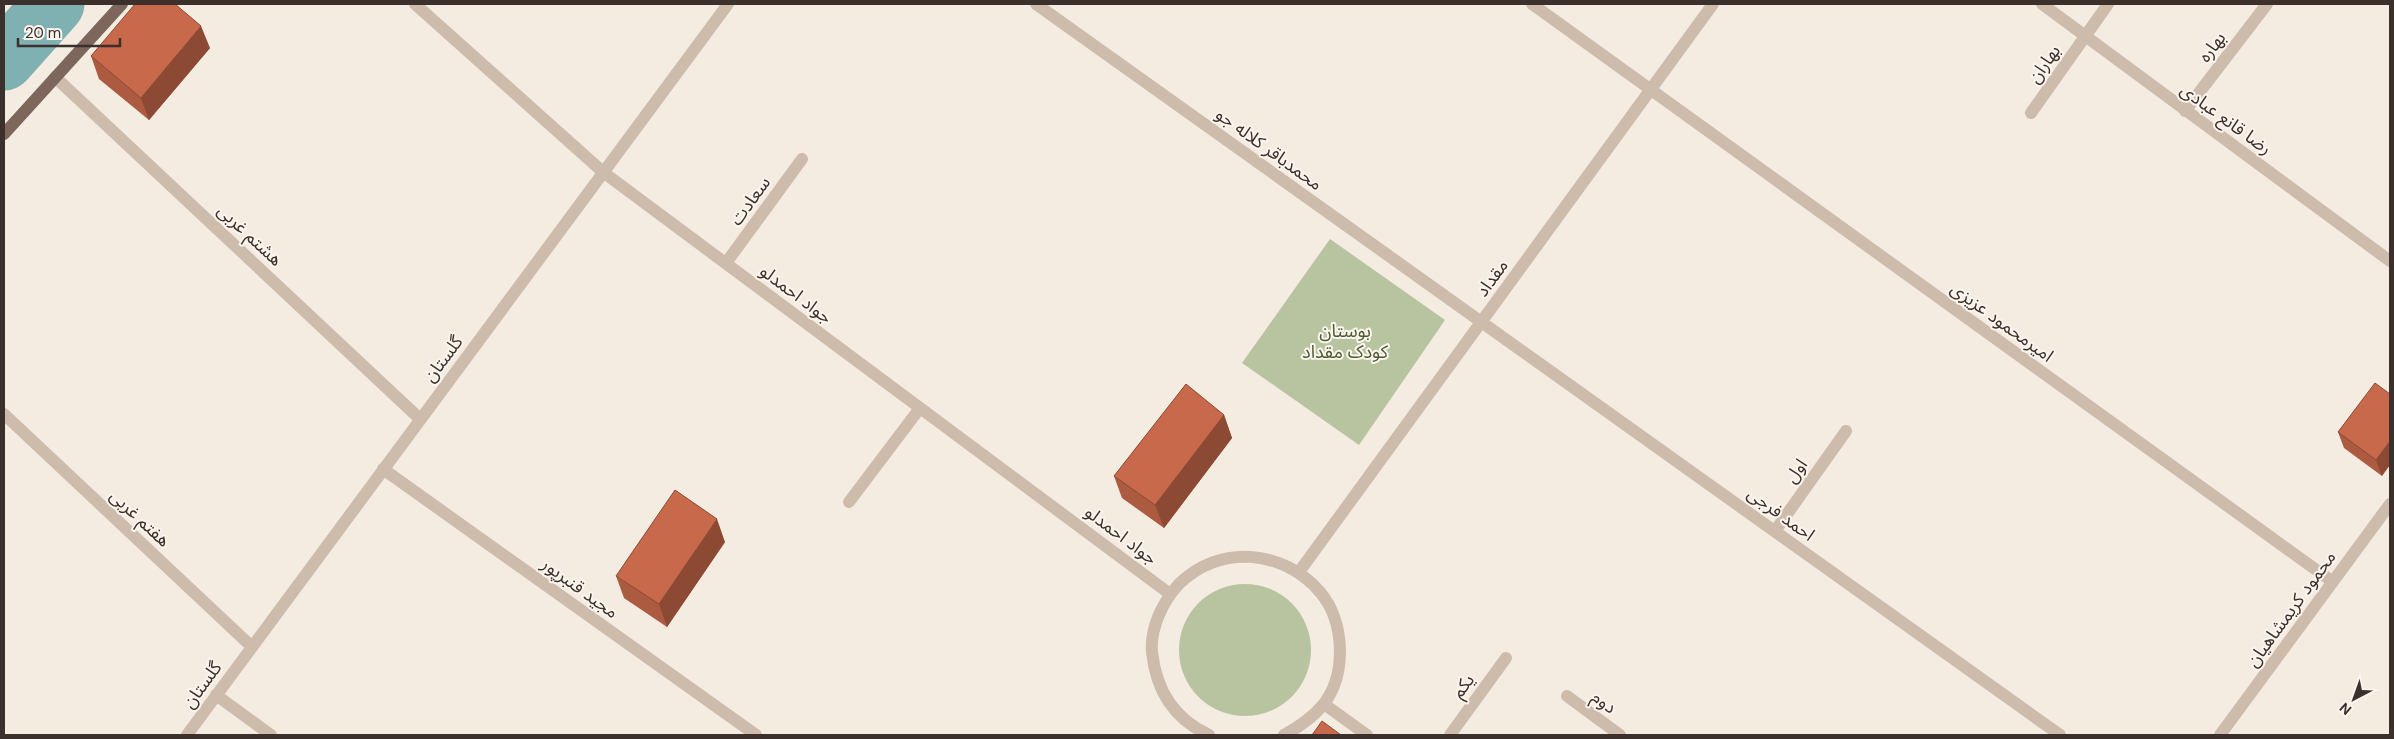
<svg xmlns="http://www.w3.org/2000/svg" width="2394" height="739" font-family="'DM Sans','Noto Sans Arabic',sans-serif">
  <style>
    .green { fill: #b8c4a0 }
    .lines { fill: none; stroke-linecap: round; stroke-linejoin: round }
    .river { stroke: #7fb0b2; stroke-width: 61 }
    .minor { stroke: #cdbbac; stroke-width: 12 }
    .major { stroke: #7d675c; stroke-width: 12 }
    .wall { fill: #ac5a40 }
    .shaded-wall { fill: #8c4a34 }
    .building { fill: #c8694b; stroke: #8c4a34 }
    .labels { text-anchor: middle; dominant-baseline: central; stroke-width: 4; stroke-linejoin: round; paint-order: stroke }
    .street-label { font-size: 18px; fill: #3b302b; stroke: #fbf5ee }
    .park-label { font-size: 18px; fill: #4a5a2e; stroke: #fbf5ee }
  </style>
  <rect width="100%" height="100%" fill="#f4ebe1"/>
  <path class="green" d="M1330,239L1445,320L1359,445L1242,363Z
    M1179 650a66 66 0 1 1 132 0a66 66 0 1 1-132 0Z"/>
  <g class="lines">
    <path class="river" d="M4,60L54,4"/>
    <path class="minor" d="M415,4L603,172L1170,594
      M1036,4L2060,735
      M1532,4L2333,582
      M2042,4L2390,261
      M55,77L420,419
      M2185,111L2267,4
      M2031,113L2108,4
      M726,263L802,159
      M4,414L252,647
      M383,469L756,735
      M849,502L920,408
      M1775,531L1846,431
      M1299,572L1713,4
      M216,695L271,735
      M1567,696L1620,735
      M1324,704L1367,735
      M187,735L728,4
      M1209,735C1174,719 1156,690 1152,652C1150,628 1163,601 1179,584C1219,544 1283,549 1320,592C1345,621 1347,675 1323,705C1312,718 1299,727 1284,735
      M1450,735L1506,658
      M2220,735L2390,504"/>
    <path class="major" d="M4,134L122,4"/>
  </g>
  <path class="wall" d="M210,48L149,120L99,79L91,56Z
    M2390,394L2382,476L2344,448L2338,432Z
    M1224,415L1232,438L1164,528L1122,498L1114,476Z
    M725,542L667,627L624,598L616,576Z"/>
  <path class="shaded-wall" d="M201,26L210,48L149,120L141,98Z
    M1224,415L1232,438L1164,528L1155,505Z
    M2390,441V465L2382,476L2376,460Z
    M717,519L725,542L667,627L659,604Z"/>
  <path class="building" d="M135,4H175L201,26L141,98L91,56Z
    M2375,383L2390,394V441L2376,460L2338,432Z
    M1186,384L1224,415L1155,505L1114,476Z
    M675,490L717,519L659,604L616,576Z
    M1322,721L1341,735H1312Z"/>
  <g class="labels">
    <g class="street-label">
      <text transform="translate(2212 47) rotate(-53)">بهاره</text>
      <text transform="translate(2044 64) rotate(-55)">بهاران</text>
      <text transform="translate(2226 119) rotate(36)">رضا قانع عبادی</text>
      <text transform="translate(1269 149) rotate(36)">محمدباقر کلاله جو</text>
      <text transform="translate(750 201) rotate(-54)">سعادت</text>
      <text transform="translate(250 235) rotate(43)">هشتم غربی</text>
      <text transform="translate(1492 278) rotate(-54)">مقداد</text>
      <text transform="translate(796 294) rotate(37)">جواد احمدلو</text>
      <text transform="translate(2002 322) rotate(36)">امیرمحمود عزیزی</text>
      <text transform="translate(443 359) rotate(-53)">گلستان</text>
      <text transform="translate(1796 471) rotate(-55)">اول</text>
      <text transform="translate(1781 514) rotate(36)">احمد فرجی</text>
      <text transform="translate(140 518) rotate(43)">هفتم غربی</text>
      <text transform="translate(1121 535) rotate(37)">جواد احمدلو</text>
      <text transform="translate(580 588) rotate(36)">مجید قنبرپور</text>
      <text transform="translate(2291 609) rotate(-54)">محمود کریمشاهیان</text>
      <text transform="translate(202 685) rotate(-54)">گلستان</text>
      <text transform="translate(1463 686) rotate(-54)">یکم</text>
      <text transform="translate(1604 702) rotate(36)">دوم</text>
    </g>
    <g class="park-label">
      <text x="1345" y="331">بوستان<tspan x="1345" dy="21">کودک مقداد</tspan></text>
    </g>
  </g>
  <rect width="2394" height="739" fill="none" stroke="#3b302b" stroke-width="10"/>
  <g transform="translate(2354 699) rotate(221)" stroke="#fbf5ee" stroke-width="4" paint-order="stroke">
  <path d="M0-4L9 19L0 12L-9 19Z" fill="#3b302b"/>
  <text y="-8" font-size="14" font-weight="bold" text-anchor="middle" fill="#3b302b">N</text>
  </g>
  <path d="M18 38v8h102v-8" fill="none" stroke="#3b302b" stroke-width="2.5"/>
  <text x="25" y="38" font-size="15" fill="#3b302b" stroke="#fbf5ee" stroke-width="4" paint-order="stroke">20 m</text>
</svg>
